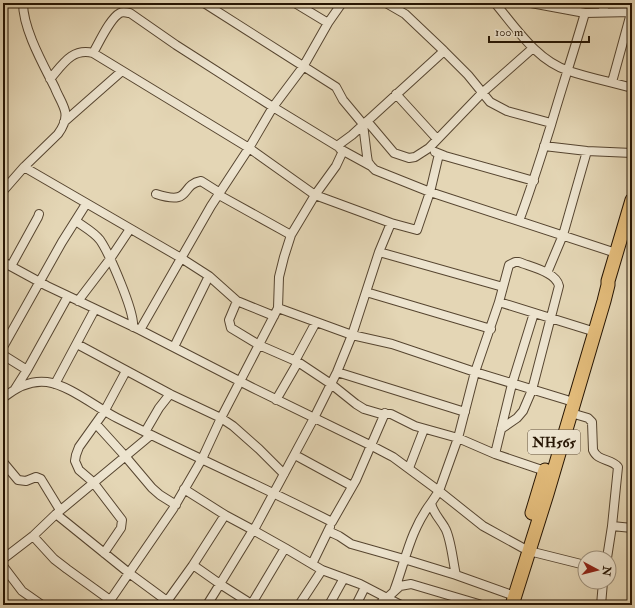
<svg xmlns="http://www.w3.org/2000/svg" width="635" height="608" font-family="'IM FELL Double Pica',serif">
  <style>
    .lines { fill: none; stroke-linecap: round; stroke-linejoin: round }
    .minor-casing { stroke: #564530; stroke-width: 10 }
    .trunk-casing { stroke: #261503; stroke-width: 15 }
    .minor { stroke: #ede4cf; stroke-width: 8 }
    .trunk { stroke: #e2bb7a; stroke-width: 13 }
    .labels { text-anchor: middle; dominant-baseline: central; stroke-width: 3; stroke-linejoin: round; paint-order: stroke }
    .shield { fill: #ede4cf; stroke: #625340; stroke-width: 1 }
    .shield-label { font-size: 14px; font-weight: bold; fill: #261503 }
  </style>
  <rect width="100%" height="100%" fill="#e4d6b5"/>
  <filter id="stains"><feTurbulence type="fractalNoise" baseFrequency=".005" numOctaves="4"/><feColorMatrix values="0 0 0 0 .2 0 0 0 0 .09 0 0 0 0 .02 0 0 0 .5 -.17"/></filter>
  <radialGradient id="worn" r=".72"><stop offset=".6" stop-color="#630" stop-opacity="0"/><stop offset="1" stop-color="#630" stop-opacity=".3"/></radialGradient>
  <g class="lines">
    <g class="minor-casing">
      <path id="minor" d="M204,3L336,87L343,100L363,124L367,156L368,162L371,166L375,170L430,192L439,154
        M295,3L328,23
        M386,3L405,14L444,51L468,75L490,102L507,111L551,123
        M495,3C516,28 537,61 569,71C590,78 611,82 632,88
        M531,3L585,13L632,12
        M603,13L604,3
        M93,53C99,43 110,18 120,13C124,11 126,13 130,13L176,45L273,107L303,67L328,23L342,3
        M50,79C63,64 72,48 93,53L249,148L315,195L391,223L417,230L430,192L616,253
        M612,82L631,13
        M396,94L437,139
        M367,121L394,153L409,158L415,157L429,148L482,93L533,48
        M64,122L122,71
        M544,146L587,151L632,153
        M340,149L371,166
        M435,152L445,156L534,181
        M24,167L181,258L209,276L237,301L274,316
        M3,191L24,167L58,134C63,127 67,119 65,111C63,103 58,96 55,88C43,64 23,29 23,3
        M156,194C193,206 179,185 201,181L220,193
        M219,195L291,235
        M76,221C84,227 94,232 100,240C109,253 135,312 133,327
        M519,221C531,189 541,157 551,125C562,87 574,51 585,13
        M379,252L503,287
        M3,262L47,286L140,330L251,387L372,446L393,457L439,491L458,438L475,372L499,302L509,265L515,262H519C531,267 556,272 559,286L532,390L523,411L517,418L501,429
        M11,266L38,217L39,214
        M547,273L563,235L587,151
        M366,292L491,329
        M78,301L110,259L130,229
        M237,301L229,320L231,328L259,345L298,362L331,384L356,404L364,409L381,414H391L415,426L458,438L495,454L545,471
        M499,302L589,330
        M278,308L352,335L392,344L475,372L567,400
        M140,330L211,206L249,148L273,107L337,146L352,135L444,51
        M77,344L170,394L221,418L233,426L259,449L284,474
        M3,347L62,242L86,204
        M174,347L209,276
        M3,355L27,370
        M295,361L316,322
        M337,372L465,412
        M55,384L95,309
        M15,389L27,370L68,296
        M3,398C15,388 31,380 47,382C69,385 97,408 117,418C188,454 261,486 332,522L356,480L385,413
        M276,400L298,362
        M571,413L588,418L592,422L593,450C598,462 611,458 618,467L612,526L607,558
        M96,424L125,456L152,488L160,495L176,505
        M145,432L159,408L170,394
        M495,454L512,384L534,313
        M295,455L352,486
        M3,462L18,480L26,481L36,477L41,479L60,510
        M409,468L424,429
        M184,489L225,515
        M56,514L129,573L167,601
        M612,526L632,528
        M328,531L339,536L351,544L404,559L456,575
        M33,536L54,559L67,569L110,600
        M529,551L585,565
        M104,553L121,528L122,520L93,482L79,470L75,461L76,455L79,447L104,412L126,371
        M3,559L33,536L56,514L151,435
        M312,564L330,527
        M193,565L225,515L253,530L256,526L314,418L337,372L352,335L379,252L391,223
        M3,566L22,591L42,605
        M394,591C406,559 410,531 431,503
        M509,594L456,575C453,563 451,538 445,528C440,519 433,513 431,503L439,491L483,526L523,548
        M165,604L193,565L220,584L207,605
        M107,605L173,509L202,459L221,418L278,308L279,277L284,257L291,235L315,195L336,166L343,151
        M251,605L285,548
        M253,605L220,584L253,530L285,548L322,570L360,584L387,598L400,586L411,584L482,605
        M299,605L322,570
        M329,605L344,578
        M356,605L365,587
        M380,605L383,600L387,598L401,605
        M601,605L603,582"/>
    </g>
    <g class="trunk-casing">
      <path id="trunk" d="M532,513L545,470
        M512,605L547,494L604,301L608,285V281L632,200"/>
    </g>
    <use href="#minor" class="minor"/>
    <use href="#trunk" class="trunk"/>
  </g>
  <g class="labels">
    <rect class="shield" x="528" y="430" width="52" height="24" rx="3"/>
    <g class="shield-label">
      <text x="554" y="442">NH565</text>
    </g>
  </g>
  <rect width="635" height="608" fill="none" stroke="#e4d6b5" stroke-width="16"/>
  <rect x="4" y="4" width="627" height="600" fill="none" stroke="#261503" stroke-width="2"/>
  <rect x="8" y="8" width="619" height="592" fill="none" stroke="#261503"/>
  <g transform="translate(597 570) rotate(97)"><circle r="19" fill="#ede4cf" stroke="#9d917d"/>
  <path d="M0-3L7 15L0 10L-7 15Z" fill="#8f2418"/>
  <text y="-6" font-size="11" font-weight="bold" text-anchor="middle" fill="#261503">N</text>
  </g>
  <path d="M489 36v6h100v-6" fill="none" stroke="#261503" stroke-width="2"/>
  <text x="495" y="36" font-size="12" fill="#261503" stroke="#ede4cf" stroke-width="3" paint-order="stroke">100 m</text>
  <rect width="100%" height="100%" filter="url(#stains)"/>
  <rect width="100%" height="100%" fill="url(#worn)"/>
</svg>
